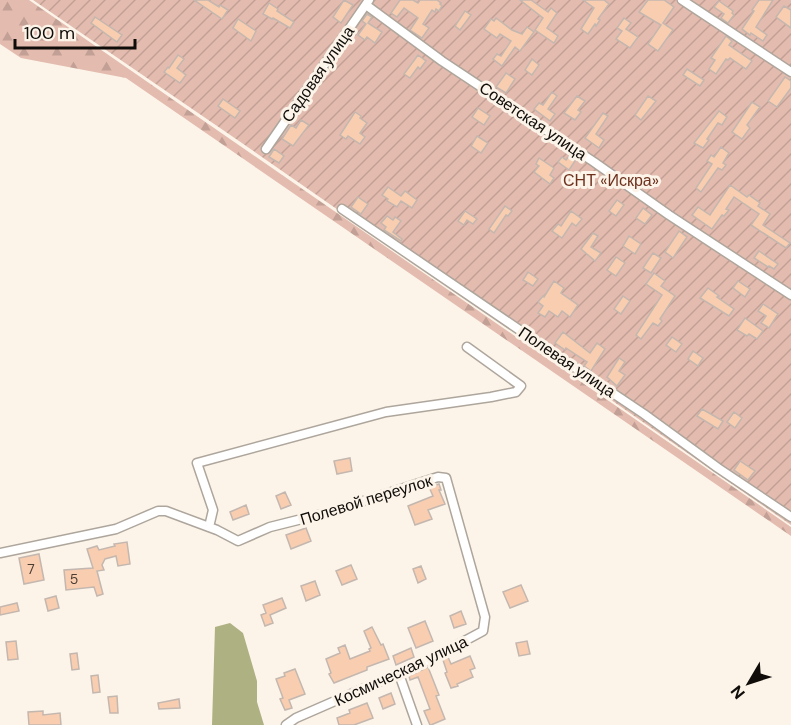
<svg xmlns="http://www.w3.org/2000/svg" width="791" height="725" font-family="'DM Sans',sans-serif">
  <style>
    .forest { fill: url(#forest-firs) }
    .garden { fill: url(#garden-furrows) }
    .water { fill: #aeb182 }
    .building { fill: #f9cdb0; stroke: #c3b7af; stroke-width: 1.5 }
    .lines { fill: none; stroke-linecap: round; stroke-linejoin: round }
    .minor-casing { stroke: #aea69c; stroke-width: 11 }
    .minor { stroke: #fff; stroke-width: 8 }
    .labels { text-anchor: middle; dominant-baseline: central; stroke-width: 6; stroke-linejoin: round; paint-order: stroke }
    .number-label { font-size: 14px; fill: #4a3c33 }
    .street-label { font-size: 16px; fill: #0f0c09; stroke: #fcf4e9 }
    .park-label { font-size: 16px; fill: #6e301d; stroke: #fcf4e9 }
  </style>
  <defs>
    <pattern id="forest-firs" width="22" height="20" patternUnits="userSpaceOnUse" patternTransform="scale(1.5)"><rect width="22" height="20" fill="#e4bbaf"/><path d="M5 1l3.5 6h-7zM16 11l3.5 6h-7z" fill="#c2a095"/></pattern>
    <pattern id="garden-furrows" width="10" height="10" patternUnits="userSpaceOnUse" patternTransform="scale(1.5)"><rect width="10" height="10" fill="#e4bbaf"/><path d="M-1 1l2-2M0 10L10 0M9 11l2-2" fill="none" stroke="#c2a095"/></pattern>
  </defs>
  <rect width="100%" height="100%" fill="#fcf4e9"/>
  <path class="forest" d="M0,0H29L791,527V536L126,78L21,58L0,44Z"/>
  <path class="garden" d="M33,0H791V525L239,141Z"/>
  <path class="water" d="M230,623L243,633L257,681V702L264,725H212L215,627Z"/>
  <path class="building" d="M194,0H208L219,7L220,5L228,10L222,19Z
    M344,0L353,5L341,23L333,17Z
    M400,0H413L418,3L420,0H437L441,3L440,4L442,6L439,11L436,9L435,12L432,10L423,24L429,28L422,38L410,30L418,18L404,8L397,17L391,13Z
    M520,0H531L548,12L551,8L557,13L547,28L558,36L554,43L535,30L543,18Z
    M583,0H604L609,4L598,19L600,20L596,26L595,24L588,34L581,29L594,8Z
    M648,0H664L674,7L663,23L673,30L658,51L648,44L661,25L639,12Z
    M759,0H773L756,27L767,35L763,41L751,33L750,35L742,29L754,11L752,10Z
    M719,1L733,11L732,13L734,15L728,23L721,18L724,14L714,7Z
    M269,3L278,9L277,11L294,22L290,28L273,18L272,19L263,14Z
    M784,6L791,10V28L776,17Z
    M465,11L471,15L460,30L455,26Z
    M367,14L372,17L368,23L382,32L375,43L367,37L365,40L358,35L366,24L362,21Z
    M95,17L122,35L117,42L91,23Z
    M496,18L512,30L522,34L527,27L534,32L520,51L515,47L502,66L493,59L497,54L501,56L511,41L500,34L497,38L484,29L491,19L494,21Z
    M624,18L631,23L626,29L638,37L630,48L616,39L622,31L617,28Z
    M238,19L256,31L251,41L233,28Z
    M726,36L732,41L729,45L752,61L746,69L730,58L728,60L726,59L716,74L709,69L715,60L711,58Z
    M178,55L184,59L177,68L186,75L180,83L164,72L168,67L169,68Z
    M418,55L426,61L420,69L418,67L410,78L404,74Z
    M532,59L539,65L532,75L525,70Z
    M687,69L704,80L700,86L683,75Z
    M506,73L515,79L506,93L496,87Z
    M785,77L791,81V88L777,107L768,101Z
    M552,92L557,96L548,109L555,114L550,121L534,109L539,103L543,105Z
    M577,96L585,101L578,110L581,112L575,120L564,113Z
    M648,96L656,101L641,120L635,115Z
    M223,99L240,111L235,118L218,106Z
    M752,102L760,107L747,125L750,128L742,139L732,132Z
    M478,108L490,116L484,125L472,117Z
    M719,111L727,117L722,125L718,123L707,139L709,140L703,148L694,143Z
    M355,112L361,116L360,118L367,123L360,133L365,137L360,144L348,136L346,139L340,135Z
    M603,113L608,116L596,134L604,140L599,148L585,138Z
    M301,120L309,125L293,146L282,139L291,125L296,128Z
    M477,136L488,143L481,153L471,146Z
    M721,147L729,153L723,163L726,165L722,170L718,168L701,192L696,188L712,164L707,161L711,155L714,157Z
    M274,149L284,156L279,163L269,157Z
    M569,156L575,161L569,170L558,162L562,157L566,160Z
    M539,158L554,168L550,175L554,178L550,184L534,172L539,166L536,164Z
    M730,185L747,197L749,195L760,203L758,206L770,214L763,225L790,243L786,248L751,225L759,214L734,197L726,209L729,210L724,216L722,215L712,229L692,215L698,207L710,215Z
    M388,187L401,196L405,191L417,200L412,208L401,201L397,207L387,201L388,199L382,195Z
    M358,197L368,204L361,214L351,207Z
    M617,200L624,205L616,216L609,211Z
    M505,206L512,211L508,216L506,215L494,233L489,229Z
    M643,208L652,215L645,224L636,218Z
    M465,211L477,219L473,224L467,220L464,225L458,221Z
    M571,211L582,219L576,226L572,223L562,238L552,231L558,224L561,226Z
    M387,216L393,220L395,217L401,221L393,232L402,239L401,241L384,230L386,227L381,223Z
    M679,231L687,237L673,258L665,252Z
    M593,233L598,236L591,247L601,253L595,261L581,249Z
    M629,236L641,244L635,254L623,246Z
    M759,251L778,264L774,269L769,266L768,267L754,258Z
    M653,253L661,258L651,273L643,268Z
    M616,257L625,263L616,276L607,270Z
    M528,272L538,279L533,286L523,280Z
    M654,273L665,281L661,286L675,296L660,319L662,321L658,326L653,323L641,339L636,335L662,295L646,284Z
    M554,281L564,288L561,293L578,305L570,317L562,311L558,317L549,311L545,317L538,313L543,306L538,302L543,296L544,297Z
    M738,281L750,289L745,297L733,288Z
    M708,288L719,296L717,297L734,309L729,316L700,298Z
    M623,296L630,301L621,314L614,309Z
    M763,304L778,314L769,328L761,323L766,316L758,311Z
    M745,318L763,331L757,339L749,334L747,336L737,330Z
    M563,332L590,353L597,343L605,349L591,371L584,366L587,362L566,348L565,350L555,343Z
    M672,337L682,344L676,352L666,345Z
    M693,351L703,358L698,366L688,359Z
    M619,358L625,362L619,371L625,375L617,386L607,377Z
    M702,409L723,421L718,429L697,416Z
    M734,412L742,418L735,428L727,422Z
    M350,458L352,471L337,474L334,461Z
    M740,461L755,471L748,480L734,470Z
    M439,484L441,490H439L445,504L428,510L432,519L415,525L408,506L433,496L429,487Z
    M285,492L291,505L281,509L276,496Z
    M246,505L249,514L233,520L230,512Z
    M306,528L311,541L291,549L286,535Z
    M127,542L130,564L118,566L116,556L105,559L102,565L104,570L97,571L103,594L97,596L94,587L66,590L64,570L93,568L87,549L97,546L99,550L115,546L114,544Z
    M39,554L44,580L24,584L19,558Z
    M351,565L357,579L342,585L336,571Z
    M421,566L426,579L418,583L413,569Z
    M315,581L320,595L306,601L301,586Z
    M521,585L528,601L510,608L503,592Z
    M56,596L59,608L48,611L45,599Z
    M282,598L286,608L270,615L273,623L265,626L261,615L266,613L263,605Z
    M17,603L19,611L0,615V607Z
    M461,611L466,624L454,628L450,616Z
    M425,621L433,641L416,648L408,628Z
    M372,627L381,645L383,644L389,659L367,667V670L334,683L329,674L331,673L326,659L340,653L338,648L345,645L350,659L370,651L369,649L371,648L364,631Z
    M16,641L18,659L8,660L6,642Z
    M527,641L530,654L519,656L516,643Z
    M411,648L414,657L396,665L393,656Z
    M77,653L79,669L72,670L70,654Z
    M470,656L475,668L470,670L473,677L457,684L458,686L451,688L445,673L447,672L443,660L448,657L451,664Z
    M428,667L439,695L436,696L445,719L431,725H430L424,711L430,709L418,677L410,680L409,676Z
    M295,669L305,694L289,700L292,708L285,710L280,699L283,698L276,679L285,676L284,673Z
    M98,675L100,692L93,693L91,676Z
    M391,693L395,704L383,709L379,698Z
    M117,696L118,713H110L108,697Z
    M179,699L180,708L159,709L158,703Z
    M367,703L373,718L354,725H339L337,718L350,713L349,710Z
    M43,711V715L60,713L61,725H29L28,712Z"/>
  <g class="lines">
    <g class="minor-casing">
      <path id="minor" d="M682,0L791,72
        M366,5L442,61L594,162L669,215L791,295
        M266,149L369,0
        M342,209L568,363L644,414L718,468L791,517
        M209,527L213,510L197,463L386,412L491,397L516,392L521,386L467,347
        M0,553L116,529L158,511H166L217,530L238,541L270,527L330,512L438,477L446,478L485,617L483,631L431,659L296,718L286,725
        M399,674L417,725"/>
    </g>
    <use href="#minor" class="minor"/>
  </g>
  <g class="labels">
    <g class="number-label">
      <text x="31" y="569">7</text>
      <text x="74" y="579">5</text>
    </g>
    <g class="street-label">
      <text transform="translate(318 74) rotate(-55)">Садовая улица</text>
      <text transform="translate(533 121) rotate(34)">Советская улица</text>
      <text transform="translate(567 362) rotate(34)">Полевая улица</text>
      <text transform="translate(366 500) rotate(-17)">Полевой переулок</text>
      <text transform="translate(401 671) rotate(-25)">Космическая улица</text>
    </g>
    <g class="park-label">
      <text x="611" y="180">СНТ «Искра»</text>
    </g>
  </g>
  <g transform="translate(749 683) rotate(231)" stroke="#fcf4e9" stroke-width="4.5" paint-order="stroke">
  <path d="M0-4.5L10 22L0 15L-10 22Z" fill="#0f0c09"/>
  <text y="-9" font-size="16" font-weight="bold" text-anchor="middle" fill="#0f0c09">N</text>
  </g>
  <path d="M15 39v9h120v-9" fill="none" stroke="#0f0c09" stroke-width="3"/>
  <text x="24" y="39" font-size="18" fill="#0f0c09" stroke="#fcf4e9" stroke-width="4.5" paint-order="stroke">100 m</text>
</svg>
